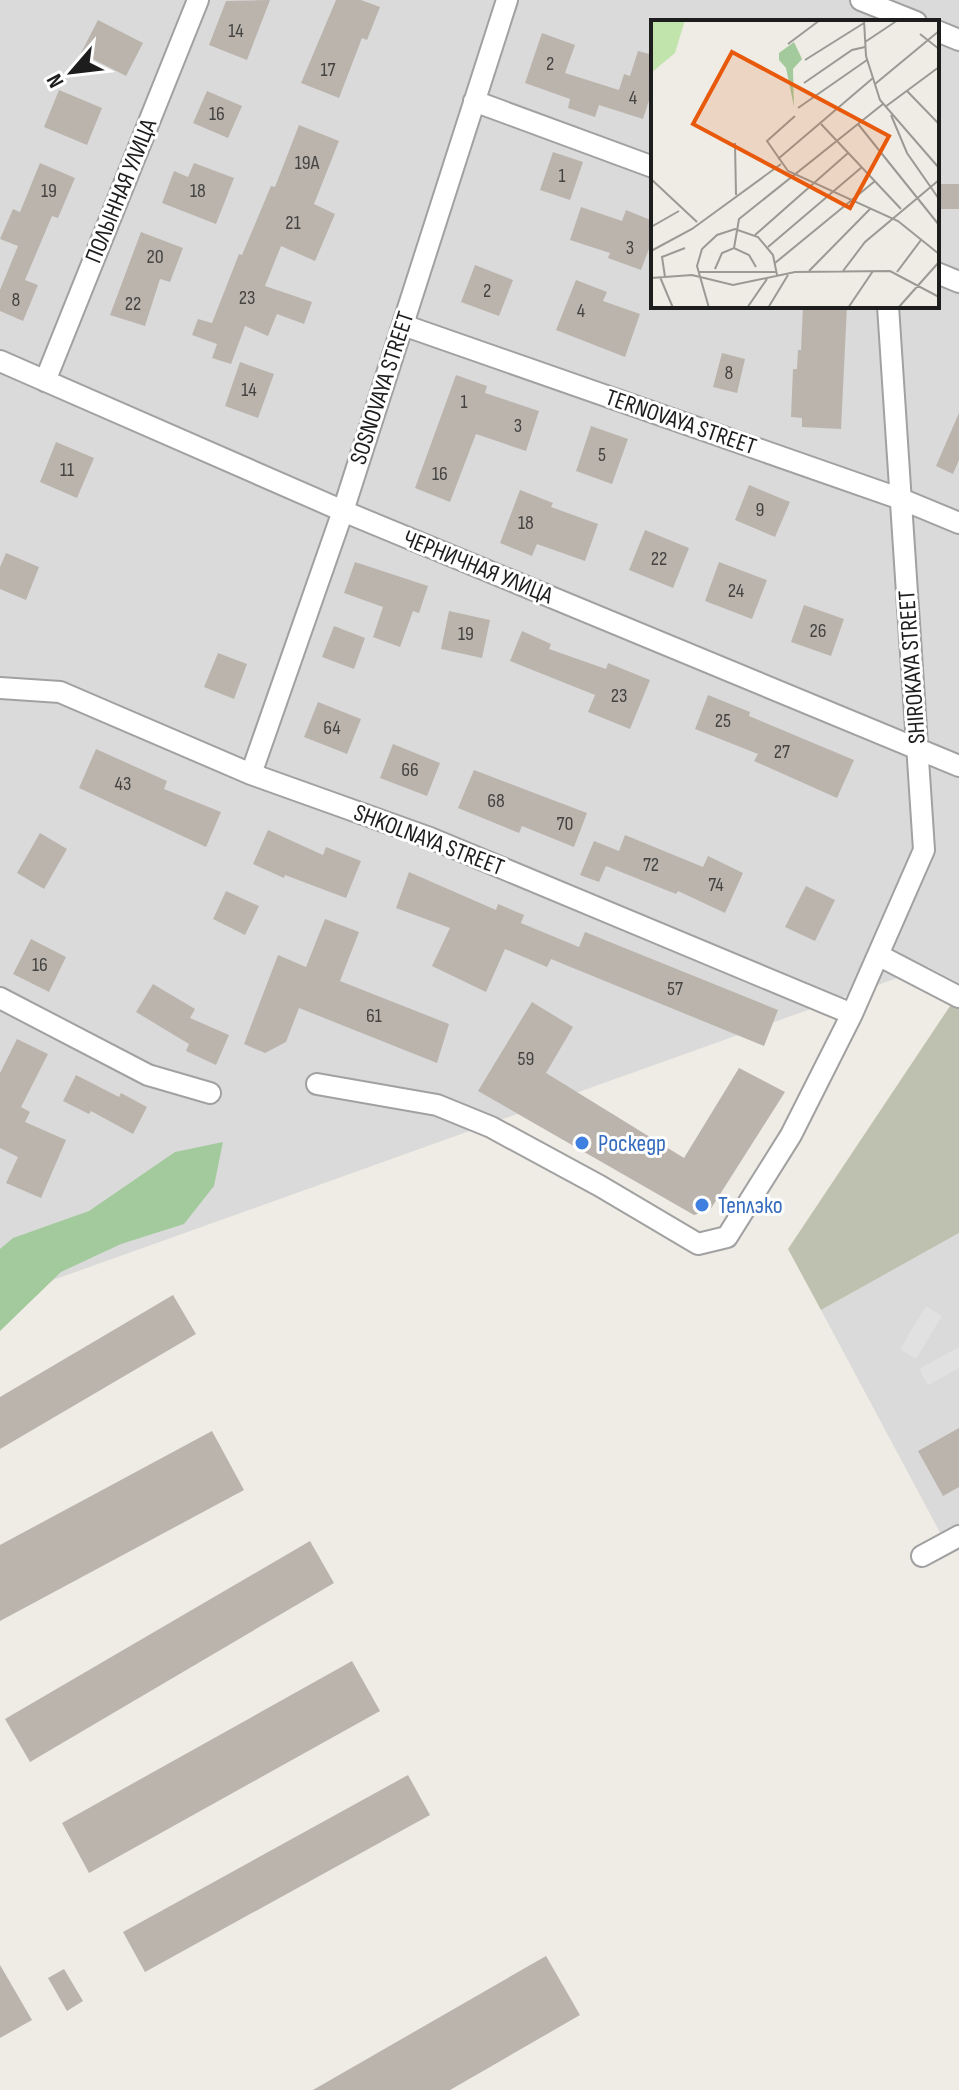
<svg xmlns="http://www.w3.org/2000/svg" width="959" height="2090" font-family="'Sofia Sans Condensed',sans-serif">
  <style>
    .residential { fill: #dbdada; fill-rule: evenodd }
    .construction { fill: #bfc1b0 }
    .forest { fill: #a3ca9c }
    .parking { fill: #e1e1e1 }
    .building { fill: #bab4ad }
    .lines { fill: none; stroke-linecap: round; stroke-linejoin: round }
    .street-casing { stroke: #a1a1a1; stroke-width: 24 }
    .street { stroke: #fff; stroke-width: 20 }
    .shop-dot { fill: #3f7fe0; stroke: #fff; stroke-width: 3 }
    .labels { text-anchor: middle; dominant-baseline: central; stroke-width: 6; stroke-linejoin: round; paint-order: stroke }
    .number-label { font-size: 20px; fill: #444341 }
    .street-label { font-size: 24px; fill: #1d1d1d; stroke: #fff }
    .shop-label { font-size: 24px; fill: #366cbe; stroke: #fff; text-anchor: start }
    .inset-road { fill: none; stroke: #9a9994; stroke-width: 2 }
    .view { fill: #e8590c; fill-opacity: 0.15; stroke: #e8590c; stroke-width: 4 }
    .inset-edge { fill: none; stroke: #1d1d1d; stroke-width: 4 }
  </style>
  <rect width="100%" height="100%" fill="#eeece4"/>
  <path class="residential" d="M0,0H959V983L928,967L0,1299ZM653,22H937V306H653Z
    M959,1233V1531L944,1540L821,1310Z"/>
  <path class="construction" d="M952,1003L959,1006V1233L821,1310L788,1249Z"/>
  <path class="forest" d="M223,1142L214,1186L184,1224L121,1244L61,1272L0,1331V1249L13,1238L89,1211L175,1152Z"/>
  <path class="parking" d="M926,1306L942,1316L916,1359L900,1349Z
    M959,1347V1368L928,1385L919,1369Z"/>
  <path class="building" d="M270,0L247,60L209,45L226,1Z
    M336,0H361L380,7L367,40L362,38L339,98L301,83Z
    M98,20L143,43L126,76L81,53Z
    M542,33L575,45L565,73L619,90L624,74L630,76L638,51L653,55V68L649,82L653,84V88L643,119L599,105L595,117L568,108L570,99L525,83Z
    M59,90L102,108L87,145L44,127Z
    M207,91L242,106L228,138L193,123Z
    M299,125L339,141L314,204L335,214L315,261L281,246L265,286L312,302L304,324L277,314L268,336L245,326L231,364L212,358L217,344L192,335L198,319L212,323L239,254L242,255L271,186L275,187Z
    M553,152L583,162L570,200L540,190Z
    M40,163L75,178L58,218L52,216L25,280L38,285L23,321L0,311V290L18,246L0,239L13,209L20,212Z
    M194,163L234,178L216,224L162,203L174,171L188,177Z
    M937,184H959V209H937Z
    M581,207L622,221L626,210L653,221V238L641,270L608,258L610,253L570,240Z
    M141,232L183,248L170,282L160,279L145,326L110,315Z
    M475,265L513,280L499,316L461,302Z
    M576,280L607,292L603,301L640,314L625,357L556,330Z
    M803,306H847L841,429L802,427V418L791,417L793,369H797L798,350H801Z
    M722,353L745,359L737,393L713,387Z
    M240,362L274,374L258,418L225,406Z
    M456,375L487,386L485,393L539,411L526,451L476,434L450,502L415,488Z
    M959,413V460L953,474L936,466Z
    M591,426L628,439L612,484L576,471Z
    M56,442L94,458L77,498L40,482Z
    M749,485L790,502L775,537L735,520Z
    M520,490L553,503L551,507L598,524L585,561L537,544L532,556L500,543Z
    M645,530L689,548L673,588L629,570Z
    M6,553L39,567L26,600L0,589V567Z
    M355,562L428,586L419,613L413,611L400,647L373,637L383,607L344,593Z
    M719,562L767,580L752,619L705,601Z
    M804,605L844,619L831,656L791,642Z
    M449,611L490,620L482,658L441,649Z
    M334,626L365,638L354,669L322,657Z
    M522,631L551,644L549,649L606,669L608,663L650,680L630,729L588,712L595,695L510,661Z
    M218,653L247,664L234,699L204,687Z
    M708,695L750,712L749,716L854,760L837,798L754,761L758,754L695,729Z
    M318,702L361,719L347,754L304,737Z
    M393,744L440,763L427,796L380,778Z
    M96,749L167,781L164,789L221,812L206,847L79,788Z
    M474,770L587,813L574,847L522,826L519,833L458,808Z
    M268,830L323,855L326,847L361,861L346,898L285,875L284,878L253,864Z
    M40,833L67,849L44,889L17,873Z
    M625,835L703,867L708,856L743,873L725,913L678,891L676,894L606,866L599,882L580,875L594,841L619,851Z
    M409,872L496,910L498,904L524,915L521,923L579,947L585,932L778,1010L764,1046L551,959L547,967L505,949L486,992L432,966L450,928L396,908Z
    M806,886L835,900L815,941L785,927Z
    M226,891L259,906L245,935L213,919Z
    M325,919L359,932L340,981L449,1024L437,1063L299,1008L286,1042L265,1053L244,1044L278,955L306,967Z
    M31,939L66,957L49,992L13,974Z
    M153,984L195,1009L190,1018L229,1035L216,1065L186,1051L189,1044L136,1012Z
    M532,1002L573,1027L546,1073L684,1158L739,1068L785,1092L710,1210L694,1215L478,1091Z
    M17,1039L48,1054L21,1107L30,1112L25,1122L66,1140L41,1198L6,1183L18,1157L0,1148V1073Z
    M76,1075L119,1097L121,1093L147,1107L133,1134L91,1111L89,1114L63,1101Z
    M173,1295L196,1334L0,1449V1397Z
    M959,1428V1487L943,1496L918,1451Z
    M212,1431L244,1490L0,1621V1545Z
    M310,1541L334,1583L30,1762L5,1719Z
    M352,1661L380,1711L89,1873L62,1823Z
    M408,1775L430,1815L145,1972L123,1932Z
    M546,1956L580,2015L450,2090H313Z
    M0,1965L32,2020L0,2038Z
    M64,1969L83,2001L67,2011L48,1978Z"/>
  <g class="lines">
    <g class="street-casing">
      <path id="street" d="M861,0L916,22
        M937,31L959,40
        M474,101L653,167
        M937,273L959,282
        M403,325L901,499L959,523
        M0,361L343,511L959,766
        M45,381L198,0
        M0,688L60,692L251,774L430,838L852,1014
        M251,774L343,511L507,0
        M878,955L959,997
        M0,998L148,1075L210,1093
        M317,1084L437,1105L491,1127L600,1186L698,1244L727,1237L791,1135L852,1014L924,850L888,306
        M922,1556L959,1536"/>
    </g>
    <use href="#street" class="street"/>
  </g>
  <g class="shop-dot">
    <circle cx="582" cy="1143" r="8"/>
    <circle cx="702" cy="1205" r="8"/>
  </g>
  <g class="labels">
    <g class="number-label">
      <text x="236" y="31">14</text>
      <text x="550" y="64">2</text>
      <text x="328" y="70">17</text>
      <text x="633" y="98">4</text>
      <text x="217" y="114">16</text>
      <text x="307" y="163">19А</text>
      <text x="562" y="176">1</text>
      <text x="49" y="191">19</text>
      <text x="198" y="191">18</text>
      <text x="293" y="223">21</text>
      <text x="630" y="248">3</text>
      <text x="155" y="257">20</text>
      <text x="487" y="291">2</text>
      <text x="247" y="298">23</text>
      <text x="16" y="300">8</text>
      <text x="133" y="304">22</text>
      <text x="581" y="311">4</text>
      <text x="729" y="373">8</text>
      <text x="249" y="390">14</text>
      <text x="464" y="402">1</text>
      <text x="518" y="426">3</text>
      <text x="602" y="455">5</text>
      <text x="67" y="470">11</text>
      <text x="440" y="474">16</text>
      <text x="760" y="510">9</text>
      <text x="526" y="523">18</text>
      <text x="659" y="559">22</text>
      <text x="736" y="591">24</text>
      <text x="818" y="631">26</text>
      <text x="466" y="634">19</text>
      <text x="619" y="696">23</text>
      <text x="723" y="721">25</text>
      <text x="332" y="728">64</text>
      <text x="782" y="752">27</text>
      <text x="410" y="770">66</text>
      <text x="123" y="784">43</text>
      <text x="496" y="801">68</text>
      <text x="565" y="824">70</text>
      <text x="651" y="865">72</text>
      <text x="716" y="885">74</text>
      <text x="40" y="965">16</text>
      <text x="675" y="989">57</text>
      <text x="374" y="1016">61</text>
      <text x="526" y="1059">59</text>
    </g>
    <g class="street-label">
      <text transform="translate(121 191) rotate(-68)">ПОЛЫННАЯ УЛИЦА</text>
      <text transform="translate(382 388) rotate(-72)">SOSNOVAYA STREET</text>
      <text transform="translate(681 422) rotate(19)">TERNOVAYA STREET</text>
      <text transform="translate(478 567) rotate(22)">ЧЕРНИЧНАЯ УЛИЦА</text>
      <text transform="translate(912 667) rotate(-94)">SHIROKAYA STREET</text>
      <text transform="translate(429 840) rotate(21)">SHKOLNAYA STREET</text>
    </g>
    <g class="shop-label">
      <text x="598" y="1143">Роскедр</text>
      <text x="718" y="1205">Теплэко</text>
    </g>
  </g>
  <g transform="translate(651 20)">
    <rect width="288" height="288" fill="#eeece4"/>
    <path d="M34,0L24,33L0,53V2Z" fill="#c1e4ad"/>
    <path d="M143,22L151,39L142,49L143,87L135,48L128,40V33Z" fill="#a3ca9c"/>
    <path class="inset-road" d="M213,0L215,36L229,80L288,148M269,14L288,29M214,22L247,0M137,24L169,0M154,40L213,3M153,63L201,30L214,27M224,64L288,11M256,71L288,104M234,87L288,47M147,88L216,40M240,95L256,133L288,179M144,96L116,121L137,151L247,201L288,234M170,104L250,189M207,104L288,205M84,123L85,175M127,139L222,58M0,159L46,202M0,207L28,191M104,215L197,133M117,227L211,147M83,228L88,199L232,84M0,231L41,209L130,144M124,243L224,161M64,249L71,233L83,228L98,235L105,247M158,251L220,188M192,251L214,222L288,160M47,252H126M246,252L270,220M9,257L22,288M14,257L11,237L34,228M0,258L41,255L82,265L144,252L239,251L288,277M58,288L46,246L51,229L66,215L84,209L107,217L122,235L126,255M96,288L116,259M117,288L137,255M197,288L222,251M247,288L288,242"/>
    <path class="view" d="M81,32L238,116L199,188L42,104Z"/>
    <rect width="288" height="288" class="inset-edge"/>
  </g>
  <g transform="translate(72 72) rotate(242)" stroke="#ffffff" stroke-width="6" paint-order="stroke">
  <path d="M0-6L14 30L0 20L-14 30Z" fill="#1d1d1d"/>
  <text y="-12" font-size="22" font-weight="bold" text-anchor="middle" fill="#1d1d1d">N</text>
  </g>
</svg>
